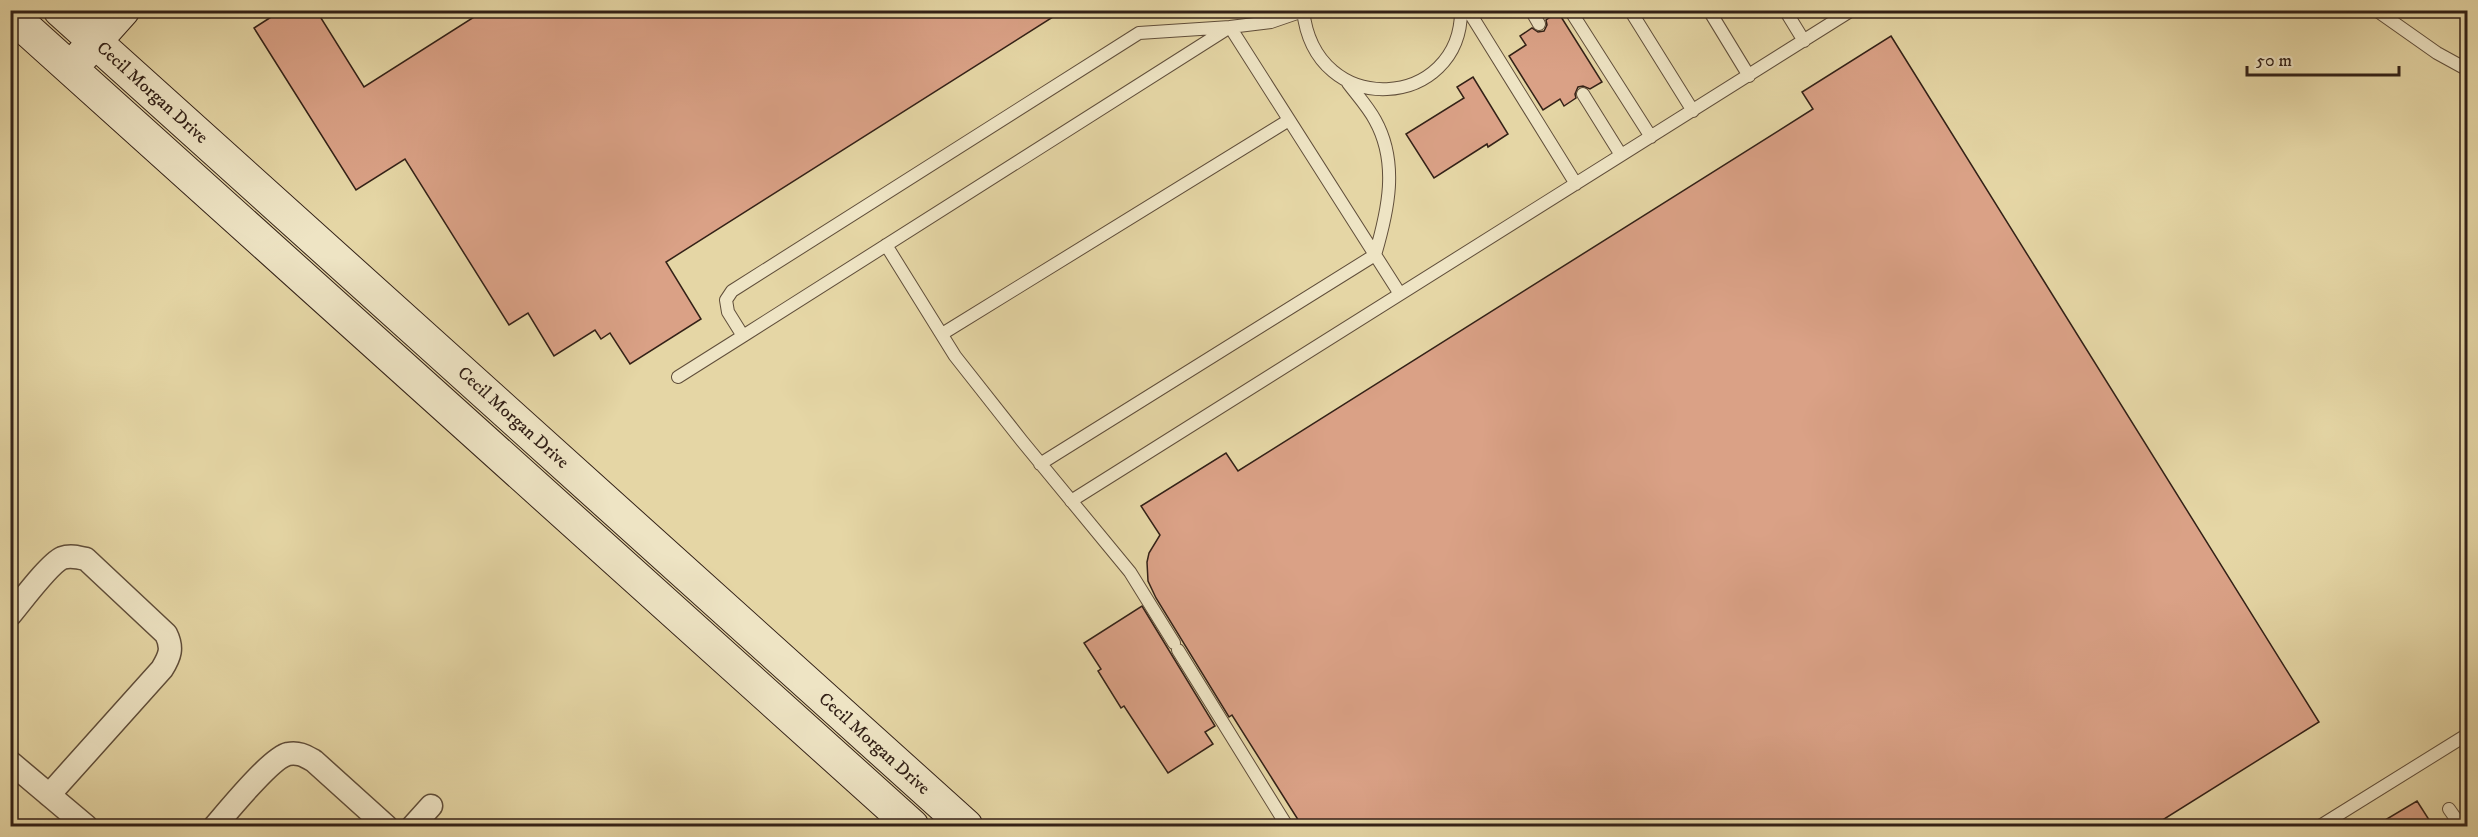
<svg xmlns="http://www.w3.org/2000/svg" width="2478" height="837" font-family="'IM FELL DW Pica',serif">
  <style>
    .building { fill: #daa186; stroke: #332117; stroke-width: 1.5 }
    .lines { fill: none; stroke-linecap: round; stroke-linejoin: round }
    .lane-casing { stroke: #604e3a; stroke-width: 14 }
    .street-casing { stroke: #604e3a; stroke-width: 25 }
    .secondary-casing { stroke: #332117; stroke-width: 35 }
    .lane { stroke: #eee4c4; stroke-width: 12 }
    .street { stroke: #eee4c4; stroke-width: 22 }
    .secondary { stroke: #eee4c4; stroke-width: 33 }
    .labels { text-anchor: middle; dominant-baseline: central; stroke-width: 6; stroke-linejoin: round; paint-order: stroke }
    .street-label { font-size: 18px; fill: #332117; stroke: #eee4c4 }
  </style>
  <rect width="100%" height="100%" fill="#e5d6a5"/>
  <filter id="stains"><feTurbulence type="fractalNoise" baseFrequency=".00333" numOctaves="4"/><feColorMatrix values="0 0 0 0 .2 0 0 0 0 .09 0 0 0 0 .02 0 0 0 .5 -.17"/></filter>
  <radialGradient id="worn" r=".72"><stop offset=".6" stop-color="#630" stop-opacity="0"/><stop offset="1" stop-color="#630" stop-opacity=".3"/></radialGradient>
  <path class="building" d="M282,10H316L364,87L485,10H1064L666,262L701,319L630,364L610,333L601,339L595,330L554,356L528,313L509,325L405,159L356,190L254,28Z
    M1558,12L1602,82L1590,89L1583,86L1578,87L1575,94L1576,98L1564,106L1560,99L1543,110L1509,56L1526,45L1520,36L1532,28L1538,32L1544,31L1547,25L1546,20Z
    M1891,36L2319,722L2153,826H1302L1232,715L1229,717L1156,598L1148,581L1147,562L1149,553L1160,535L1141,506L1226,453L1238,471L1813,109L1802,92Z
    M1473,77L1508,134L1488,147L1487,144L1434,178L1406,134L1464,98L1457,87Z
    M1142,606L1215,726L1205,732L1213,744L1168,773L1124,706L1121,708L1098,671L1101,669L1084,643Z
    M2417,801L2433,826H2375Z"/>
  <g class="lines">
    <g class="lane-casing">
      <path id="lane" d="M1303,10C1315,122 1462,109 1461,10
        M1468,10L1576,184
        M1531,10L1539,24
        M1570,10L1651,137
        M1630,10L1693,111
        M1785,10L1804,41
        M2376,10L2437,53L2468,70
        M1303,11L1271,22L1230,27L1400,294
        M1710,12L1749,76
        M1230,27L743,336L728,312L726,300L732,291L1139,33Z
        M1583,94L1621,155
        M886,245L955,356L1022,441L1130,572L1174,643
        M942,334L1289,120
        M678,377L743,336
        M1040,464L1375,255C1388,211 1399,163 1375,120C1368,107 1357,95 1348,83
        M1071,501L1852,10
        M1178,650L1287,826
        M2449,809L2461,826
        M2320,826L2468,734"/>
    </g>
    <g class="street-casing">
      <path id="street" d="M10,615C21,602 49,564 62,558C70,555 78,557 86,559L166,634C173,648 170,656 162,669L49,795
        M10,762L86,826
        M215,826C228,811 271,758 288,754C299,752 305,756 314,761L386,826
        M413,826L431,806"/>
    </g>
    <g class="secondary-casing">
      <path id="secondary" d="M60,10L966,826
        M10,14L912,826
        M80,58L123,10"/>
    </g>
    <use href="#lane" class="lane"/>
    <use href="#street" class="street"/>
    <use href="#secondary" class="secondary"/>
  </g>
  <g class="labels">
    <g class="street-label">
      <text transform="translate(152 93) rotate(42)">Cecil Morgan Drive</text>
      <text transform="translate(513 418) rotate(42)">Cecil Morgan Drive</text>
      <text transform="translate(874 744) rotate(42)">Cecil Morgan Drive</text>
    </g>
  </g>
  <rect width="2478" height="837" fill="none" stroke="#e5d6a5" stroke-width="36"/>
  <rect x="12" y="12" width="2454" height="813" fill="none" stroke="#332117" stroke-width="3"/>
  <rect x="18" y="18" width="2442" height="801" fill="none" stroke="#332117" stroke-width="1.5"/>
  <path d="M2247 66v9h152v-9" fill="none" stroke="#332117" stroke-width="3"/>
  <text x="2256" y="66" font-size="18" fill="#332117" stroke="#eee4c4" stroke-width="4.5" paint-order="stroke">50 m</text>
  <rect width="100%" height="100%" filter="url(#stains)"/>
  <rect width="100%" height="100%" fill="url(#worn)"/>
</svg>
